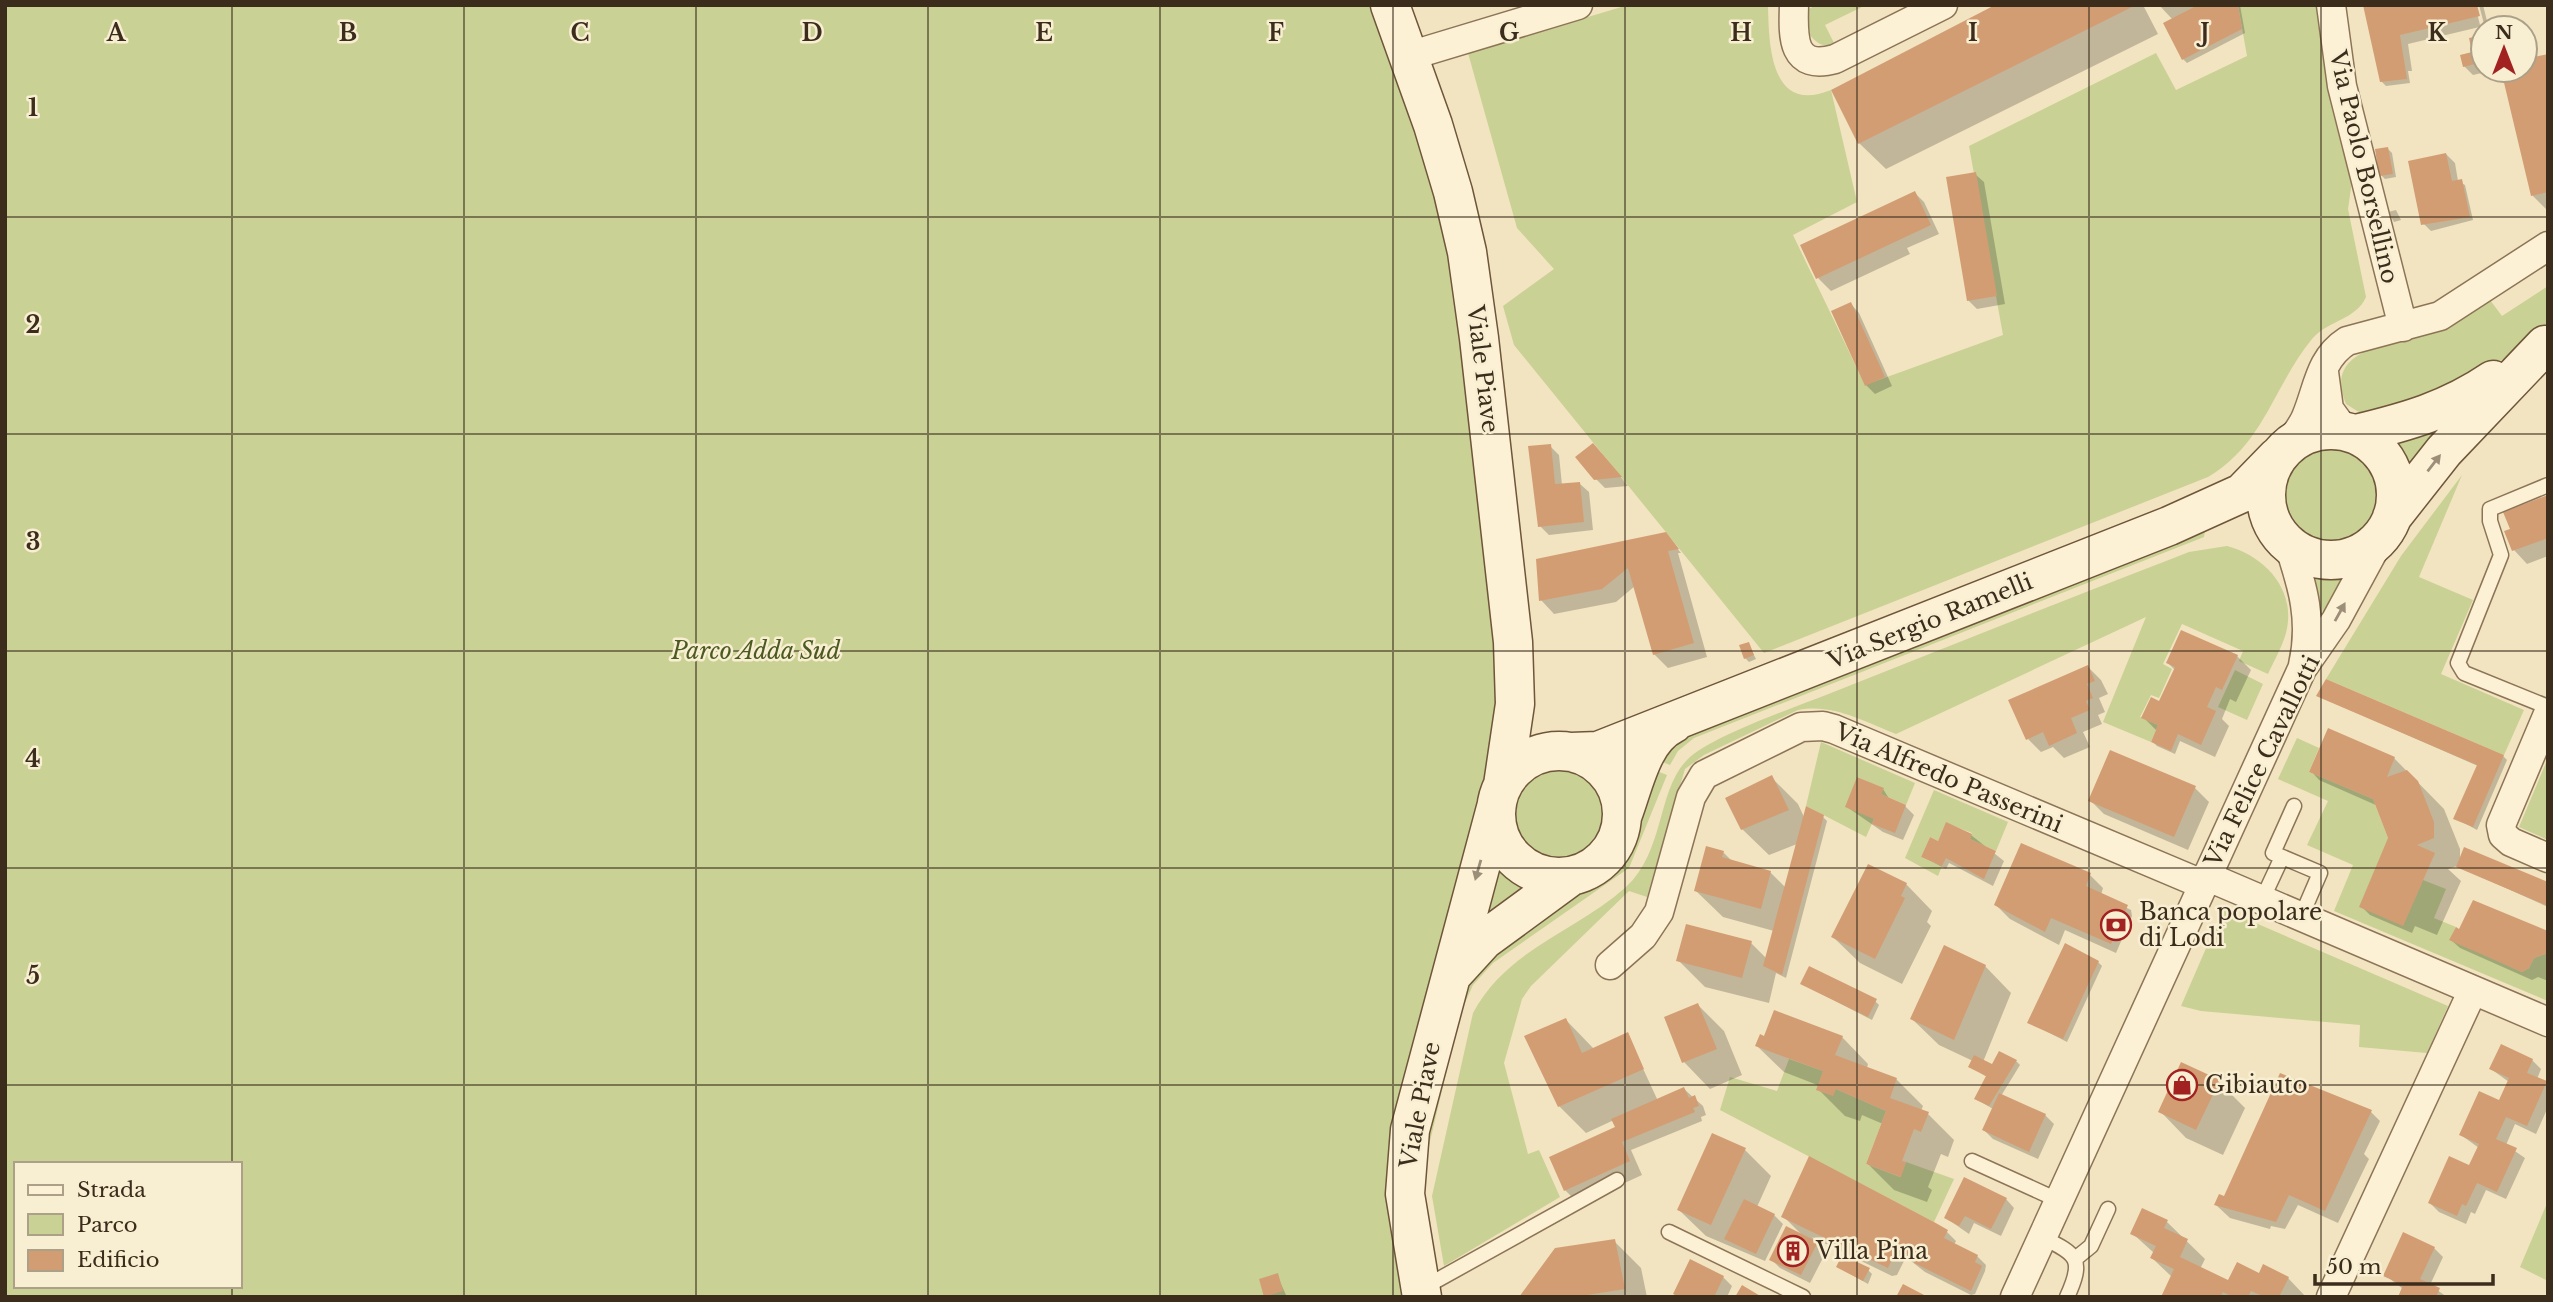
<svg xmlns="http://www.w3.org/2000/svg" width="2553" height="1302" font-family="'Libre Baskerville',serif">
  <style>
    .green { fill: #c9d194; fill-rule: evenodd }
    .shadow { fill: #0003 }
    .building { fill: #d39d74 }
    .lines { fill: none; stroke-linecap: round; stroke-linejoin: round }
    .lane-casing { stroke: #8d7457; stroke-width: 17 }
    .street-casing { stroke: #8d7457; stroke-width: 31 }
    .secondary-casing { stroke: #6f553a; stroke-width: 41 }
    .lane { stroke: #fcf1d5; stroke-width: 14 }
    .street { stroke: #fcf1d5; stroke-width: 28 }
    .secondary { stroke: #fcf1d5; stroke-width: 38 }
    .oneway { fill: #9c8e78 }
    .grid { fill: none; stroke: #3b2c1c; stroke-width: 2; stroke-opacity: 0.55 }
    .labels { text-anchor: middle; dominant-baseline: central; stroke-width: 5; stroke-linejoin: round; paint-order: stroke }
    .street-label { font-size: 23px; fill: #3b2c1c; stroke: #f8eed1 }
    .park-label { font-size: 23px; font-style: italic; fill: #4b5a21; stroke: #f8eed1 }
    .poi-label { font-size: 23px; fill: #3b2c1c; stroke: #f8eed1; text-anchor: start }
    .grid-label { font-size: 23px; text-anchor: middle; font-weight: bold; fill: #3b2c1c; stroke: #f8eed1; stroke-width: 5; stroke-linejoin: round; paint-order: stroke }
  </style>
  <rect width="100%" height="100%" fill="#f2e4c1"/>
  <path class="green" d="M5,5H1377L1446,194L1504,726L1407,1104L1413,1297H5ZM16,1164H240V1286H16Z
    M1628,5H1768C1769,45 1770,115 1831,90L1857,202L1793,235L1865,385L2003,335L1969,146L2156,53L2176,90L2247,56L2238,5H2321L2353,174L2348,209L2366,297C2356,320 2328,320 2312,339C2273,387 2264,444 2208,477L1764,653L1514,345L1503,306L1554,269L1517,228L1468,53Z
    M1816,5H1866L1825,25L1834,43C1825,49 1816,43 1810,35L1807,10Z
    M2548,286V325L2503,359L2461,384L2362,414L2346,404C2322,346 2395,345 2433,332C2453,325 2472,310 2490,300L2502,316Z
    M2481,392L2404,484L2400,466L2382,437Z
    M2277 495a54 54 0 1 1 108 0a54 54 0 1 1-108 0Z
    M2462,475L2419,577L2473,600L2441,674L2524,710L2504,755L2326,679L2401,556Z
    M2200,530L2205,531L2204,537L1694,738L1678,751L1670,765L1660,761L1678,739Z
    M2227,546C2265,556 2297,590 2286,633C2282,647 2274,661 2268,674L2239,661L2243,651L2182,624L2163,664L2172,669L2159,698L2151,695L2140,717L2158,725L2151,742L2103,722L2146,617L1896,734C1865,722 1833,703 1798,710L1704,755L1685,769L1647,897L1629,891L1531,986L1522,999L1504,1063L1528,1154L1539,1150L1560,1197L1444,1266L1432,1196L1473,1013C1507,949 1574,933 1626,887C1665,851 1657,790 1687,760C1709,737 1793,708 1826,695C1939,650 2052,605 2166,561L2189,552Z
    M2309,560L2330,564L2352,563L2323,613Z
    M2235,670L2263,684L2247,720L2218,707Z
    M2297,738L2319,748L2309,772L2373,799L2388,838L2403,925L2423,880L2446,889L2434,918L2456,927L2450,939L2522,972L2529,968L2534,958L2548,953V1001L2334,911L2353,865L2307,845L2328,801L2278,779Z
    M1821,742L1915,783L1906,805L1881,794L1883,788L1857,777L1874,819L1866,837L1806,806Z
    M2548,758V840L2519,827Z
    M1509 814a51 51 0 1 1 102 0a51 51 0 1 1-102 0Z
    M1654,770L1667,775L1629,868L1493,963L1473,985L1460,1014L1423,1171L1449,1015L1484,960L1565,900L1604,877L1619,863L1628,850L1644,792Z
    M1934,790L2008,822L1996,851L1970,839L1972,833L1946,823L1938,841L1930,837L1921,857L1942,866L1938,876L1905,858Z
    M1501,853L1516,870L1538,881L1482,937Z
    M2223,909L2448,1006L2427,1053L2359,1047L2360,1025L2201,1011L2181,1006Z
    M1789,1059L1823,1071L1836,1089L1886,1111L1866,1164L1900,1177L1906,1162L1954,1179L1934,1222L1720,1110L1730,1077L1777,1091Z
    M2548,1201V1281L2520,1267Z"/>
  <path class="shadow" d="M1999,5H2143L2158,34L1886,169L1859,143Z
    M2159,5H2240L2245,33L2187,63L2183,59L2173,20Z
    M2364,5H2475L2480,25L2484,24L2479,5H2483L2488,25L2408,44L2412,71H2408L2410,83L2386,86L2382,82Z
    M2483,37V70H2495L2473,75L2464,66Z
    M2548,55V208L2546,209L2532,195L2503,70H2525V61Z
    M2388,149L2392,153L2396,177L2385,179L2381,175Z
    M2446,154L2455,163L2458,181L2465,185L2473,220L2431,231L2422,222Z
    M1975,174L1984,182L2005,304L1977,309L1968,300Z
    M1915,193L1924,202L1939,234L1907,248L1910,254L1831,291L1818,278Z
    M2396,210L2401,220L2394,222L2388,212Z
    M1851,304L1859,313L1892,386L1875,394L1866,385Z
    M1550,446L1559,455L1562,485L1580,484L1589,492L1593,530L1549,535L1540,526Z
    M1602,454L1628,486L1605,488L1596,479Z
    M2548,497V556L2527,564L2514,550Z
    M1665,533L1681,553H1678L1707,657L1668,668L1654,654L1635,586L1616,602L1554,614L1541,600Z
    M1748,644L1756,659L1749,662L1745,658Z
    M2237,656L2251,670L2236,702L2230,699L2222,719L2229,726L2215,757L2180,741L2175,754L2157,746L2153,742L2157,731L2143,717L2160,704L2175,670L2168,663Z
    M2088,667L2101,680L2108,694L2099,698L2105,712L2098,715L2102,724L2083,732L2090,747L2064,758L2053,747L2041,752L2028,739Z
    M2318,696L2503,756L2507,760L2477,830L2455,818L2478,766Z
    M2394,758L2444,809L2460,849V861L2548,884V907L2457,866L2448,869L2461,881L2437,935L2415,926L2412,933L2370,915L2361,906L2390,838L2378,806L2319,780L2311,771Z
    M1771,777L1798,804L1804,817H1823L1827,821L1786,978L1776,973L1769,1003L1705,987L1678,960L1751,943L1767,959L1774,931L1723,917L1696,891L1723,852L1733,862L1770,872L1786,888L1797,844L1769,855L1742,829Z
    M2195,788L2209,802L2188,850L2104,814L2090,800Z
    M1883,789L1890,800L1905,806L1914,815L1903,840L1883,832L1847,807Z
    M1971,835L2004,861L1993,886L1949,863L1946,869L1923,857Z
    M2090,875L2103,888L2101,895L2131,910L2132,916L2116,953L2065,930L2059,945L2010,919L1996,905Z
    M1906,884L1932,911L1927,922L1931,926L1902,984L1860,963L1833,937Z
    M2548,933V981L2538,977L2532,980L2460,948L2451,940Z
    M2098,962L2102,966L2067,1042L2030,1023Z
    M1985,966L2011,993L1983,1062L1993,1067L2016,1061L2020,1065L2001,1096L2045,1115L2054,1124L2038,1159L1993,1139L1984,1130L1993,1109L1976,1099L1987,1077L1971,1067L1973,1061L1939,1045L1912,1019Z
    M1802,984L1875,1001L1879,1005L1872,1020Z
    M1698,1005L1724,1031L1742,1075L1710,1089L1684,1062Z
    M1566,1020L1594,1049L1627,1034L1658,1101L1684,1089L1703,1106L1706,1115L1701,1117L1702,1121L1631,1150L1642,1175L1579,1204L1565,1190L1620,1134L1614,1120L1586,1133L1559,1106Z
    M1842,1037L1868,1064L1867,1068L1896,1079L1923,1106L1921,1111L1928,1114L1954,1140L1948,1157L1941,1154L1928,1187L1932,1190L1927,1202L1894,1190L1868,1164L1883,1124L1862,1115L1860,1121L1845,1116L1818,1089L1820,1086L1784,1072L1757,1046Z
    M2501,1047L2532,1060L2541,1069L2537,1079L2548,1085V1107L2536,1134L2515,1124L2506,1145L2525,1158L2506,1199L2486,1190L2475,1214L2471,1212L2466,1224L2439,1212L2430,1203L2470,1168L2479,1148L2461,1135L2500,1103L2509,1082L2491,1069Z
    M2281,1075L2371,1112L2380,1121L2364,1154L2369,1159L2338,1223L2298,1205L2285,1229L2271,1226L2270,1229L2230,1218L2216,1205L2225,1198Z
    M2219,1082L2245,1108L2223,1155L2186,1138L2160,1111Z
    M1745,1150L1771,1176L1757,1207L1774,1215L1783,1224L1765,1261L1706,1236L1679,1210Z
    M2006,1199L2014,1208L2001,1236L1974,1223L1969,1234L1946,1218Z
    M1783,1216L1947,1232L1956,1241L1954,1245L1977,1256L1986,1265L1985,1271L1975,1294L1971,1295L1925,1272L1906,1257L1897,1275L1892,1276L1812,1237L1826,1252L1810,1283L1780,1268L1771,1259L1802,1235Z
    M2167,1222L2205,1259L2200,1269L2229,1282L2260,1275L2288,1278L2306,1297H2163L2172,1277L2152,1258L2154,1253L2132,1233Z
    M1614,1241L1641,1268L1647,1297H1521Z
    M2434,1248L2443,1257L2430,1285L2447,1297H2399L2403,1289L2385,1275Z
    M1691,1261L1723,1277L1732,1286L1727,1297H1679Z
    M1838,1267L1868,1270L1872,1274L1868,1284Z
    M1277,1275L1286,1295L1266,1297L1265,1296Z"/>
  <path class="building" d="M1995,5L2132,7L1858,144L1831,90Z
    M2198,5H2238L2242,29L2182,60L2163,23Z
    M2363,5H2477L2480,16L2400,35L2407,79L2380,82Z
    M2483,35V62L2463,67L2460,55L2472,52L2469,38Z
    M2548,54V192L2531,196L2501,70H2525V59Z
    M2388,147L2393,174L2379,176L2375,149Z
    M2446,153L2452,181L2462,179L2470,217L2421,225L2408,161Z
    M1976,172L1997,296L1967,301L1946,177Z
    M1915,191L1931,225L1816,279L1800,245Z
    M1851,302L1885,377L1865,386L1831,311Z
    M1593,443L1622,477L1594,480L1575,457Z
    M1551,444L1555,484L1580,482L1584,522L1538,527L1528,446Z
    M2548,495V538L2512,551L2504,531L2510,529L2503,512Z
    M1666,532L1679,549L1668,551L1694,643L1653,655L1628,568L1602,589L1539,601L1536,559Z
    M2181,630L2238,655L2222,690L2216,687L2207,707L2216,711L2201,745L2178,734L2171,751L2151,742L2158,725L2141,718L2151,697L2159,701L2175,667L2166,663Z
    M1749,642L1754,655L1744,659L1739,645Z
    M2088,665L2095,681L2087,684L2093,698L2086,701L2090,710L2071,718L2077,733L2049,746L2043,732L2026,740L2008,700Z
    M2326,679L2504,755L2473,827L2453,819L2477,765L2316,696Z
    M2328,728L2395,757L2387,777L2407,770L2418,781L2434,822V838L2417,845L2435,853L2403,926L2359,907L2388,838L2373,799L2309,772Z
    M2110,750L2196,786L2174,837L2088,801Z
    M1772,775L1789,810L1741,830L1725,798Z
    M1857,777L1884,788L1881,794L1906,805L1895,833L1872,824L1874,819L1845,807Z
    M1806,806L1824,815L1782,975L1763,966Z
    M1946,822L1972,834L1970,839L1996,851L1984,879L1946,858L1942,866L1921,857L1930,837L1938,841Z
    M2021,843L2091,873L2086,886L2128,905L2111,944L2051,918L2045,932L1994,905Z
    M1706,846L1724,851L1722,857L1771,871L1761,909L1694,891Z
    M2464,847L2548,882V906L2456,867Z
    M1868,864L1907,883L1901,896L1905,898L1875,959L1831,937Z
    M2473,900L2548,931V953L2534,958L2529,968L2522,972L2449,940L2456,927L2459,929Z
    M1686,924L1752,941L1742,978L1676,961Z
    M2065,943L2099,961L2063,1039L2027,1023Z
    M1944,945L1986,965L1954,1040L1910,1019Z
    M1809,966L1877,999L1868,1017L1800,984Z
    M1698,1003L1717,1049L1682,1063L1664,1017Z
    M1774,1010L1843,1036L1835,1055L1897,1078L1890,1098L1929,1112L1921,1132L1914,1129L1902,1161L1906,1162L1901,1177L1866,1164L1886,1111L1836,1089L1833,1096L1816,1090L1823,1071L1755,1046L1760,1034L1764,1036Z
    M1566,1018L1582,1053L1628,1032L1644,1069L1558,1107L1524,1036Z
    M2501,1044L2533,1059L2527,1073L2547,1081L2527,1126L2506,1117L2496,1139L2517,1148L2497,1192L2477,1183L2466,1206L2462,1204L2457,1216L2428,1203L2449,1156L2469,1165L2479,1144L2459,1135L2479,1091L2499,1100L2509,1078L2489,1069Z
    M1999,1051L2017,1060L1989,1106L1974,1099L1986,1076L1968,1067L1974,1055L1992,1064Z
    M2181,1062L2220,1080L2196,1130L2158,1112Z
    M2280,1073L2372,1110L2325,1211L2289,1195L2276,1222L2214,1205L2219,1194L2224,1196Z
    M1684,1087L1689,1098L1695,1095L1699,1106L1693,1108L1695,1112L1622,1142L1630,1161L1564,1191L1549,1157L1615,1127L1611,1119Z
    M1999,1093L2046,1114L2029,1152L1982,1130Z
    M1712,1133L1746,1148L1711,1225L1677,1210Z
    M1809,1156L1934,1222L1948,1230L1944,1238L1978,1255L1975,1262L1982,1266L1971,1291L1914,1263L1916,1259L1897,1249L1888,1268L1781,1217Z
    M1964,1177L2007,1198L1991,1229L1965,1216L1959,1226L1944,1218Z
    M1744,1199L1775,1214L1756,1254L1724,1239Z
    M2142,1208L2168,1220L2164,1228L2188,1239L2180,1257L2228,1280L2237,1262L2259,1273L2263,1264L2289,1277L2279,1297H2265L2251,1291L2248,1297H2233L2223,1292L2220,1297H2161L2174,1269L2150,1258L2156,1246L2130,1234Z
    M1786,1226L1818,1242L1801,1275L1769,1260Z
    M2403,1232L2435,1247L2420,1279L2440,1288L2436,1297H2398L2403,1285L2383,1276Z
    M1615,1239L1625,1289L1575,1297H1519L1555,1248Z
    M1842,1255L1870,1268L1863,1281L1836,1267Z
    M1690,1259L1724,1276L1714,1297H1679L1673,1294Z
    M1278,1273L1283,1291L1264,1297L1259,1279Z
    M1903,1284L1928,1297H1896Z
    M1742,1285L1762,1297H1735Z"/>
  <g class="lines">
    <g class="lane-casing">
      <path id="lane" d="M2548,485L2490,509V521L2501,555L2458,663L2464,673L2548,707
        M2294,806L2273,853L2320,873L2301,917
        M2262,900L2282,857
        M1972,1161L2060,1201
        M1669,1232L1803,1297
        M2043,1238C2078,1254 2084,1260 2067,1297
        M2075,1259L2091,1246L2108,1209
        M1423,1288L1617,1180"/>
    </g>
    <g class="street-casing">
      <path id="street" d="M1794,5C1793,36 1791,71 1835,59L1943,5
        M2331,5L2342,86L2403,327
        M1409,56L1578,5
        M2324,372L2329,409L2345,431
        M2288,445C2294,436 2302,427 2306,417C2318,389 2319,359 2347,341L2440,316L2548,246
        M2289,545C2303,587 2313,621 2303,665
        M2548,714L2501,825L2503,835L2511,842L2548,858
        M2206,876L2548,1022
        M1610,965L1643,936L1659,912L1691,797L1704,775L1801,727L1823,726L1834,729L2202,884
        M2015,1297L2302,669L2336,620L2381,537
        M2331,1297L2473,990"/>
    </g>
    <g class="secondary-casing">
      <path id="secondary" d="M1390,5L1433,125L1453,192L1467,252L1479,338L1513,642L1515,704L1503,785
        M2266 495a65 65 0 1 1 130 0a65 65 0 1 1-130 0Z
        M2356,434C2406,422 2449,410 2493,380
        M2392,517L2444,451L2545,345
        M1496 814a63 63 0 1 1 126 0a63 63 0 1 1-126 0Z
        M1571,752L1598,751L2169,526L2242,493L2277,457
        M1623,814C1634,785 1642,739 1673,724
        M1452,975L1484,940L1570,877
        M1422,1297L1405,1194L1410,1130L1497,804"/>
    </g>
    <use href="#lane" class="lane"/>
    <use href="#street" class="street"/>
    <use href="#secondary" class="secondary"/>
  </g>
  <defs><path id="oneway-solid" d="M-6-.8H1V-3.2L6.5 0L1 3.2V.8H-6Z" transform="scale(1.75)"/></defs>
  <g class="oneway">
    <use href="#oneway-solid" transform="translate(2434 463) rotate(-52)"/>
    <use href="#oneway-solid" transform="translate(2340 612) rotate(-61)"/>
    <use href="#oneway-solid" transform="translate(1478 870) rotate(106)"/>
  </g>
  <path class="grid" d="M232,5V1164M464,5V1297M696,5V1297M928,5V1297M1160,5V1297M1393,5V1297M1625,5V1297M1857,5V1297M2089,5V1297M2321,5V1297M5,217H2548M5,434H2548M5,651H2548M5,868H2548M5,1085H2548M232,1286V1297"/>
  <defs>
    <g id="bank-ring" transform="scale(1.575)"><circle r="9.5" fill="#f8eed1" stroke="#a12221" stroke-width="1.5"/><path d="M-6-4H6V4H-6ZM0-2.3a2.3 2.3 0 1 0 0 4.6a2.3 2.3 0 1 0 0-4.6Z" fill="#a12221"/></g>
    <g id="shop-ring" transform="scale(1.575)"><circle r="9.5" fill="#f8eed1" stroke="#a12221" stroke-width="1.5"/><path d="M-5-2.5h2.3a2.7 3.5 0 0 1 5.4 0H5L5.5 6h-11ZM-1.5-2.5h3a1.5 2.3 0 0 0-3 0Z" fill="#a12221"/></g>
    <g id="building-ring" transform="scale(1.575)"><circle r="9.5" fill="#f8eed1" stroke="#a12221" stroke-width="1.5"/><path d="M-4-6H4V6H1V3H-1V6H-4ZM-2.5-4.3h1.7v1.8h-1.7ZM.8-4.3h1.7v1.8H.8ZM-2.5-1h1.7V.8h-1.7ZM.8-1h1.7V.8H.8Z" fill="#a12221"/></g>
  </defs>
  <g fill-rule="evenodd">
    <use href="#bank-ring" x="2116" y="925"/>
    <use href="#shop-ring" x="2182" y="1085"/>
    <use href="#building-ring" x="1793" y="1251"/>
  </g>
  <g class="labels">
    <g class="street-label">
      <text transform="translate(2364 167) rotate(77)">Via Paolo Borsellino</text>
      <text transform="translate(1483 369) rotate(83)">Viale Piave</text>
      <text transform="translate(1930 621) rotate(-22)">Via Sergio Ramelli</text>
      <text transform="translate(2262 761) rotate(-64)">Via Felice Cavallotti</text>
      <text transform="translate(1949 778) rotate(23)">Via Alfredo Passerini</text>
      <text transform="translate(1420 1105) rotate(-79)">Viale Piave</text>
    </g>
    <g class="park-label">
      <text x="756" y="651">Parco Adda Sud</text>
    </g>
    <g class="poi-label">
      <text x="2139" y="912">Banca popolare<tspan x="2139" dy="26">di Lodi</tspan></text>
      <text x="2205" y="1085">Gibiauto</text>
      <text x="1816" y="1251">Villa Pina</text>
    </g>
  </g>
  <g class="grid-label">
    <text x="116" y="41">A</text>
    <text x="348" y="41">B</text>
    <text x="580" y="41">C</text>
    <text x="812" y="41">D</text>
    <text x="1044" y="41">E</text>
    <text x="1276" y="41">F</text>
    <text x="1509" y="41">G</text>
    <text x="1741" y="41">H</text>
    <text x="1973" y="41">I</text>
    <text x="2205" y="41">J</text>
    <text x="2437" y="41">K</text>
    <text x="33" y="116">1</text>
    <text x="33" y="333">2</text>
    <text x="33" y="550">3</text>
    <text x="33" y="767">4</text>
    <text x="33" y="984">5</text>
  </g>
  <rect width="2553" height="1302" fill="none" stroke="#3b2c1c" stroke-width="14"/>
  <rect x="14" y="1162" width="228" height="126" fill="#f8eed1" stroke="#aca089" stroke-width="2"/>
  <rect x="28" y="1185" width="35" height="10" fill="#fcf1d5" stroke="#aca089" stroke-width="2"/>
  <text x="77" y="1197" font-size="21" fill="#3b2c1c">Strada</text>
  <rect x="28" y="1214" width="35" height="21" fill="#c9d194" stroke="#aca089" stroke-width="2"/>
  <text x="77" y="1232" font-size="21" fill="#3b2c1c">Parco</text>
  <rect x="28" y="1250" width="35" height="21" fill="#d39d74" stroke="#aca089" stroke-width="2"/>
  <text x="77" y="1267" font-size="21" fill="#3b2c1c">Edificio</text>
  <g transform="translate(2504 49)"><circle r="33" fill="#f8eed1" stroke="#aca089" stroke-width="2"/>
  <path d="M0-5L12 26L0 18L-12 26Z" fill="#a12221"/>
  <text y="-10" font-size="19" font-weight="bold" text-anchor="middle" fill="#3b2c1c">N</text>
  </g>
  <path d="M2315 1274v10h178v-10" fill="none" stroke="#3b2c1c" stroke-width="3.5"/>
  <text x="2326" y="1274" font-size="21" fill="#3b2c1c" stroke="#f8eed1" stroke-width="5" paint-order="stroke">50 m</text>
</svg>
